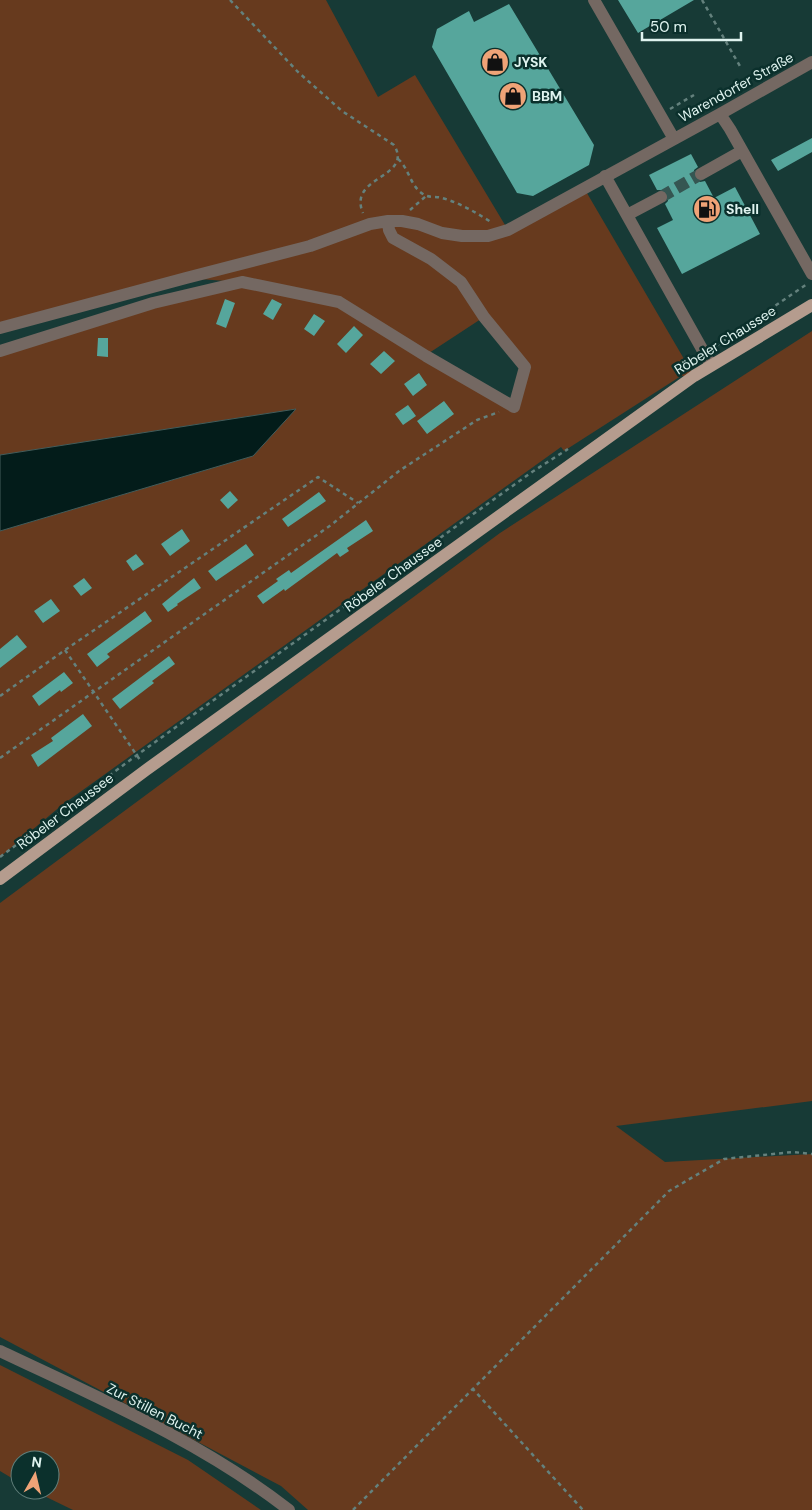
<svg xmlns="http://www.w3.org/2000/svg" width="812" height="1510" font-family="'DM Sans',sans-serif">
  <style>
    .green { fill: #673a1e; fill-rule: evenodd }
    .water { fill: #031c1a; stroke: #455c5a }
    .building { fill: #56a69c }
    .lines { fill: none; stroke-linecap: round; stroke-linejoin: round }
    .minor-tunnel { stroke: #355652; stroke-width: 12; stroke-dasharray: 12 6; stroke-linecap: butt }
    .path { stroke: #64817d; stroke-width: 2.5; stroke-dasharray: 4 4; stroke-linecap: butt }
    .minor { stroke: #746862; stroke-width: 12 }
    .major { stroke: #b59c8e; stroke-width: 12 }
    .labels { text-anchor: middle; dominant-baseline: central; stroke-width: 5; stroke-linejoin: round; paint-order: stroke }
    .poi-label { font-size: 14px; font-weight: bold; fill: #dff3ef; stroke: #0b302c; text-anchor: start }
    .street-label { font-size: 14px; fill: #dff3ef; stroke: #0b302c }
  </style>
  <rect width="100%" height="100%" fill="#173a36"/>
  <path class="green" d="M0,0H326L378,97L415,75L508,230L584,188L694,376H681L564,451L561,447L62,805L0,857V531L253,456L295,409L0,455V351L239,282L186,278L0,328ZM484,317L525,367L514,407L426,355Z
    M812,331V1101L616,1126L665,1162L812,1154V1510H308L281,1486L0,1337V903L500,533Z
    M0,1365L188,1460L261,1510H73L38,1493L33,1490H50V1460H20V1483L0,1471Z"/>
  <path class="water" d="M296,409L253,456L0,531V455Z"/>
  <path class="building" d="M618,0H694L638,33Z
    M509,4L594,145L589,165L533,196L517,193L432,47L437,29L469,11L474,22Z
    M812,138V152L778,171L771,160Z
    M691,154L698,167L694,170V178L700,182L705,181L714,198L735,187L760,234L682,274L657,228L673,220L665,204L668,201V194L665,190H657L649,175Z
    M225,299L235,303L226,328L216,324Z
    M272,299L282,304L273,320L263,314Z
    M314,314L325,321L314,336L304,329Z
    M354,326L363,335L346,353L337,344Z
    M98,338H108V357L97,356Z
    M384,351L395,361L381,374L370,364Z
    M419,373L427,385L413,396L404,384Z
    M444,401L454,414L427,434L417,421Z
    M408,405L416,416L403,425L395,414Z
    M230,491L238,500L228,509L220,500Z
    M319,492L326,501L288,527L282,519Z
    M366,520L373,531L347,548L349,551L340,557L337,553L285,591L284,589L263,604L257,596L278,581L276,579L289,570L291,573Z
    M182,529L190,541L170,556L161,544Z
    M246,544L254,555L216,581L208,571Z
    M136,554L144,564L133,571L126,561Z
    M84,578L92,588L81,596L73,586Z
    M194,578L201,588L177,604L178,605L168,612L162,604Z
    M51,599L60,611L43,623L34,611Z
    M145,611L152,621L107,654L110,657L97,667L87,654Z
    M17,635L27,647L0,668V649Z
    M169,656L175,664L152,681L154,683L120,709L112,699Z
    M64,672L73,683L61,692L60,690L39,706L32,696Z
    M83,714L92,726L38,767L31,755L53,741L51,738Z"/>
  <g class="lines">
    <path class="minor-tunnel" d="M661,197L701,174"/>
    <path class="path" d="M230,0L298,72L342,111L394,145C414,178 347,176 363,213
      M702,0L741,68
      M670,109L694,95
      M398,159C409,168 410,186 423,194C428,198 436,196 442,198C460,203 475,212 491,222
      M410,210L426,196
      M716,346L807,284
      M65,650L140,760
      M0,696L65,650L318,477L358,503
      M0,758L331,525L399,471L477,420L499,412
      M0,857L137,755L532,472L568,449
      M472,1388L583,1510
      M353,1510L669,1191L724,1159L793,1152L812,1154"/>
    <path class="minor" d="M594,0L674,139
      M720,114L730,129L812,274
      M701,174L742,151
      M605,176L711,365
      M627,215L661,197
      M0,328L186,278L310,246L370,224L388,221H402L418,224L442,233L462,236H488L508,230L720,114L812,62
      M0,351L153,303L242,282L339,302L426,356L514,407L525,367L484,317L461,282L431,259L393,238L389,230L388,221
      M0,1351C99,1398 202,1442 289,1510"/>
    <path class="major" d="M0,879L146,770L694,376L812,305"/>
  </g>
  <defs>
    <g id="shop-disc" transform="scale(1.4375)"><circle r="9.5" fill="#efa377" stroke="#0b302c"/><path d="M-5-2.5h2.3a2.7 3.5 0 0 1 5.4 0H5L5.5 6h-11ZM-1.5-2.5h3a1.5 2.3 0 0 0-3 0Z" fill="#111"/></g>
    <g id="fuel-disc" transform="scale(1.4375)"><circle r="9.5" fill="#efa377" stroke="#0b302c"/><path d="M-5.5-6h7V0h2V4h1.3V-2.5L3-4.5l.8-.8L6-3V5H2.5V1h-1V6h-7ZM-4.2-4.7v3.2H.2V-4.7Z" fill="#111"/></g>
  </defs>
  <g fill-rule="evenodd">
    <use href="#shop-disc" x="495" y="62"/>
    <use href="#shop-disc" x="513" y="96"/>
    <use href="#fuel-disc" x="707" y="209"/>
  </g>
  <g class="labels">
    <g class="poi-label">
      <text x="514" y="62">JYSK</text>
      <text x="532" y="96">BBM</text>
      <text x="726" y="209">Shell</text>
    </g>
    <g class="street-label">
      <text transform="translate(736 87) rotate(-29)">Warendorfer Straße</text>
      <text transform="translate(725 340) rotate(-32)">Röbeler Chaussee</text>
      <text transform="translate(393 574) rotate(-36)">Röbeler Chaussee</text>
      <text transform="translate(65 811) rotate(-37)">Röbeler Chaussee</text>
      <text transform="translate(155 1411) rotate(27)">Zur Stillen Bucht</text>
    </g>
  </g>
  <g transform="translate(35 1475) rotate(8)"><circle r="24" fill="#0b302c" stroke="#607e7a"/>
  <path d="M0-4L9 19L0 12L-9 19Z" fill="#efa377"/>
  <text y="-8" font-size="14" font-weight="bold" text-anchor="middle" fill="#dff3ef">N</text>
  </g>
  <path d="M642 32v8h99v-8" fill="none" stroke="#dff3ef" stroke-width="2.5"/>
  <text x="650" y="32" font-size="15" fill="#dff3ef" stroke="#0b302c" stroke-width="4" paint-order="stroke">50 m</text>
</svg>
